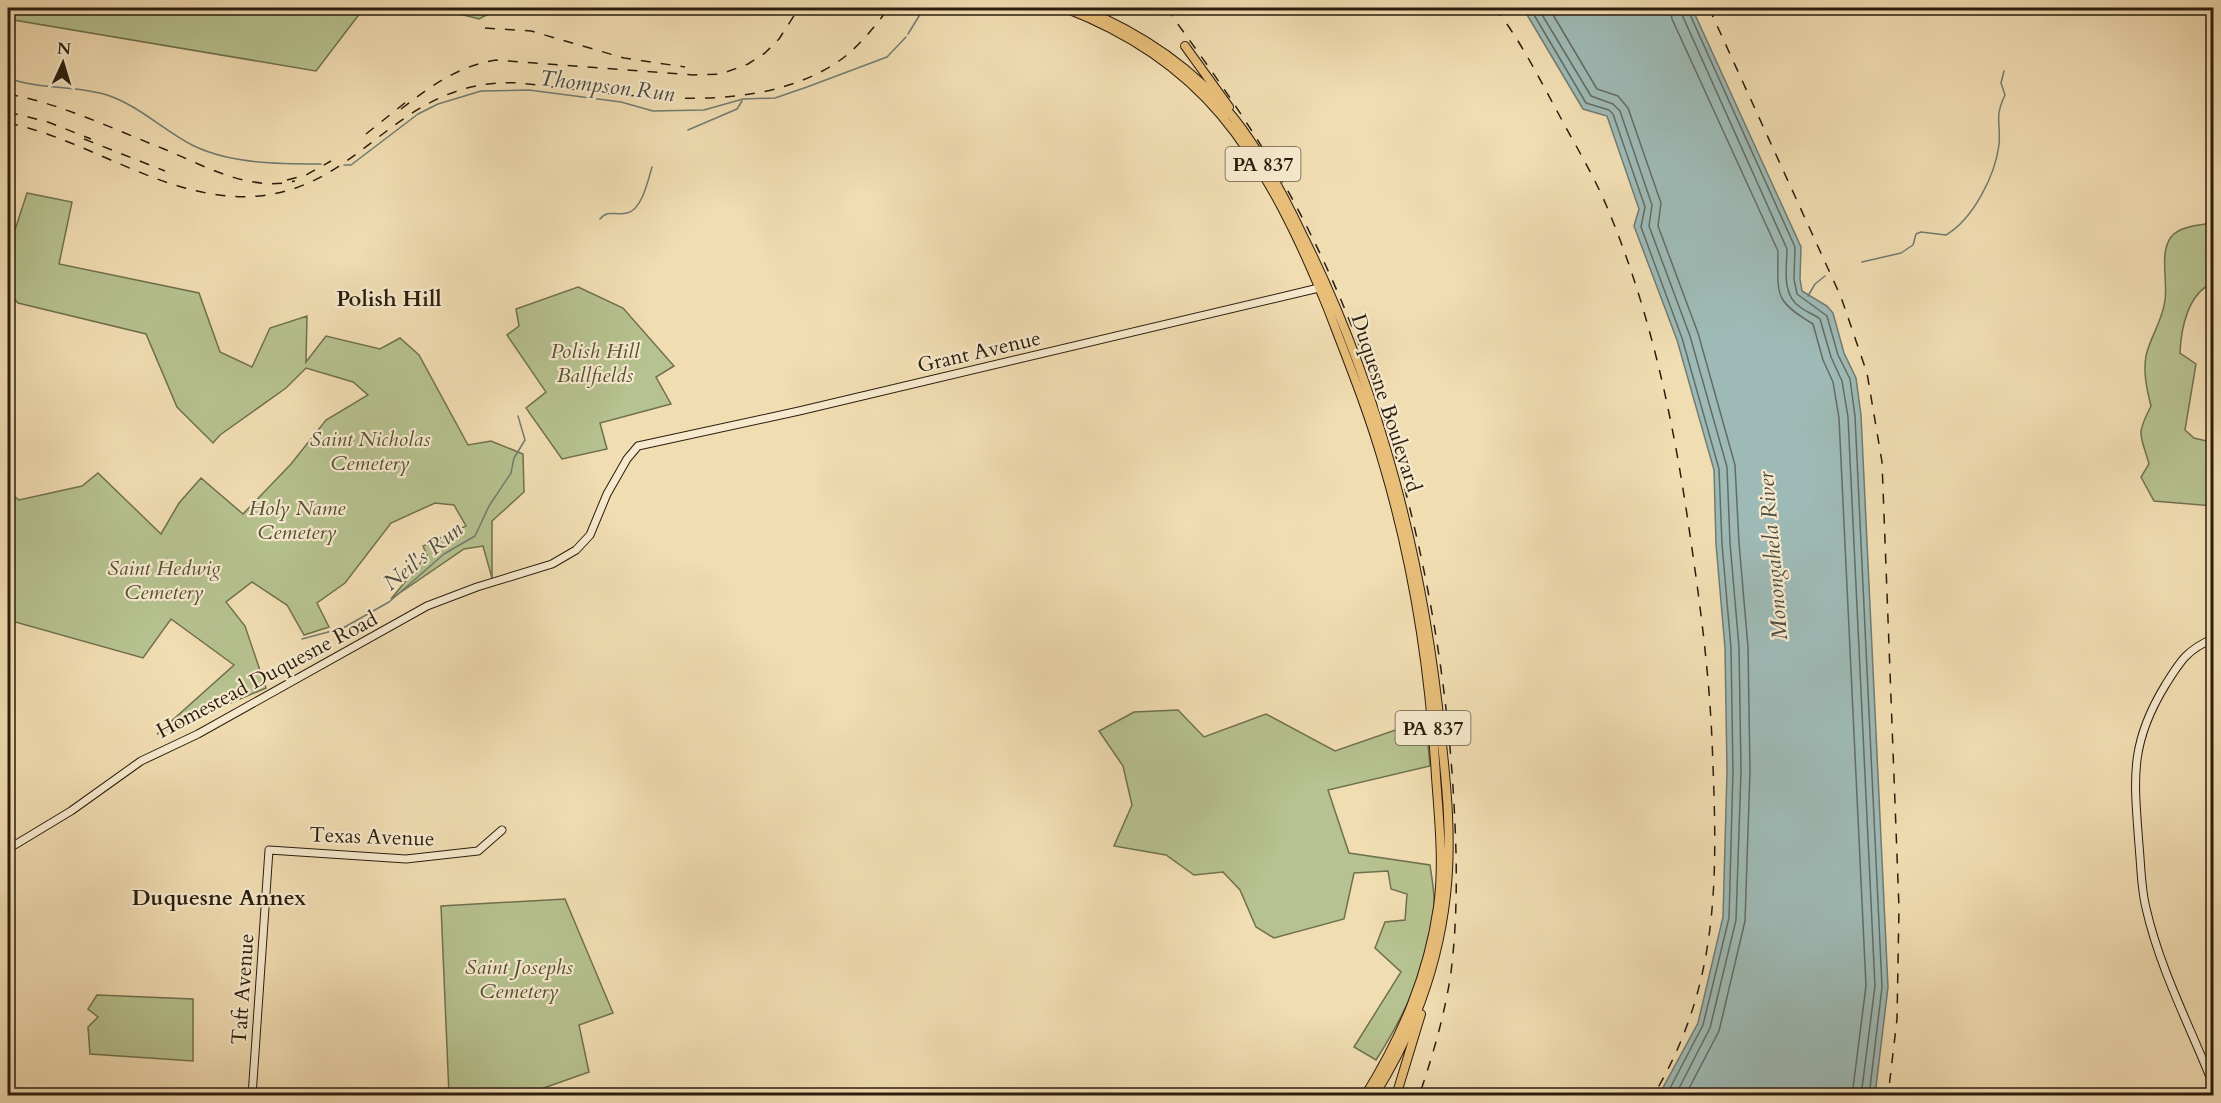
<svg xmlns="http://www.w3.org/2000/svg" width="2221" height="1103" font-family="Cardo,serif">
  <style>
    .green { fill: #b6c28f; stroke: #70704e; stroke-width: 1.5 }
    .water { fill: #9ebab6; stroke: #707b72; stroke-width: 1.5 }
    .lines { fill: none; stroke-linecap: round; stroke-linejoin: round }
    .shore { stroke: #646c62; stroke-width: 1.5 }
    .stream { stroke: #707b72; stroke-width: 1.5 }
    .secondary-casing { stroke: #2a1d0d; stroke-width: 9 }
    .primary-casing { stroke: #2a1d0d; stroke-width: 10 }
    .secondary { stroke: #f6e9cd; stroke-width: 7 }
    .primary { stroke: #e8be79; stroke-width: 8 }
    .rail { stroke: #2a1d0d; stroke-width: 1.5; stroke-dasharray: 10 10; stroke-linecap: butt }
    .labels { text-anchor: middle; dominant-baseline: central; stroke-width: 4.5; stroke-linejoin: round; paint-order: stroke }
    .shield { fill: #f6e9cd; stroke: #675a47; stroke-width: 1.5 }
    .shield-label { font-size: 20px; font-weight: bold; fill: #2a1d0d }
    .park-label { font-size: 21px; font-style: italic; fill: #544f34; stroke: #f6e9cd }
    .street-label { font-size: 21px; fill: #2a1d0d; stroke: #f6e9cd }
    .water-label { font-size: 22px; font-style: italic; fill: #4d4c40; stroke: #f6e9cd }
    .neighbourhood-label { font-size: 22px; font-weight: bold; fill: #2a1d0d; stroke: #f6e9cd }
  </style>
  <rect width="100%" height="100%" fill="#f1ddb2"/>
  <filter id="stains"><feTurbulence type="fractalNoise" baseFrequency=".00333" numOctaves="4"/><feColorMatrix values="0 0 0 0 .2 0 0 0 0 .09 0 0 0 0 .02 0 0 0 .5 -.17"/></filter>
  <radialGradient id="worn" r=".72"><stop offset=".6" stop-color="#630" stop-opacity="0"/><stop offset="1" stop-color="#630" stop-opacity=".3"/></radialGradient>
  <path class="green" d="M8,8H364L316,71L8,19Z
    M436,8H500L479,19Z
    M27,193L72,202L59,264L199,293L220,352L252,367L270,328L307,316L306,362L326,336L380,349L400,338L419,355L468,445L491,441L523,454L524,492L492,521V578L483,546L464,549L391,599L427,555L423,546L466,526L454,505L435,503L391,523L345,583L317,603L329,627L304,635L287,605L252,582L226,602L245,626L266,688L157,734L234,665L171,619L143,658L8,620V491L19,500L82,486L98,473L161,534L179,503L201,478L243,514L291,464L326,420L368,395L353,382L306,368L286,388L220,435L213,443L177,407L146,334L18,303L8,292V236H13Z
    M2213,223V283C2188,293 2181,328 2180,353L2196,364L2185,430L2194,438L2207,441L2213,506L2154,501L2141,477L2149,464C2141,434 2135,437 2151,406C2147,390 2143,373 2146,356C2150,337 2163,320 2165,300C2168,282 2159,253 2171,237C2180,226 2200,225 2213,223Z
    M578,287L623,308L674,366L656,377L671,404L600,423L607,449L562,459L526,408L546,392L507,335L519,326L516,309Z
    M1178,710L1204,737L1266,714L1335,751L1407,726L1426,724L1430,766L1328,790L1349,853L1430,865C1432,879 1435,894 1434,907C1430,961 1405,1015 1376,1060L1354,1047L1401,972L1375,948L1385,922L1405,920L1407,894L1391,889L1388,871L1354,873L1344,919L1274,938L1256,927L1240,890L1223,872L1194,875L1166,855L1114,846L1132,805L1123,766L1099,731L1134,712Z
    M565,899L613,1013L579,1025L589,1072L524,1095H449L441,906Z
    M97,995L193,999V1061L90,1054L88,1027L98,1017L88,1009Z"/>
  <path class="water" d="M1523,8H1692L1801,247L1800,279L1802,291L1827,306L1833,313L1844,353L1856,378L1861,415L1888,987L1875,1095H1659L1698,1023L1723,917L1727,771L1725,648L1716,544L1714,470L1677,340L1634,226L1639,209L1607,116L1583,109Z"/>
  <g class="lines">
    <path class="shore" d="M1530,8L1586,103L1609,110L1613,114L1645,207L1641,227L1682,338L1719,469L1722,544L1731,648L1733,771L1729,918L1703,1025L1666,1096
      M1538,8L1591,96L1613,104L1620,111L1652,205L1649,226L1690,336L1727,467L1730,543L1739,647L1741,771L1736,920L1710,1028L1675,1096
      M1549,8L1597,89L1618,96L1628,108L1661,203L1658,226L1698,333L1735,465L1739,543L1748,647L1750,771L1745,921L1719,1031L1685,1096
      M1670,8L1672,19L1778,251C1778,295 1773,300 1813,324L1823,360L1833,382L1839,418L1866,986L1852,1096
      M1679,8L1787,249C1787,268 1781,294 1800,307C1806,312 1814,314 1820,319L1831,357L1842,381L1848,417L1875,986L1861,1096
      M1687,8L1795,247L1794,279L1797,294L1827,316L1838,355L1850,379L1855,416L1882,987L1869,1096"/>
    <path class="stream" d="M908,34L924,8
      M8,78C40,90 74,85 107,95C140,106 164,131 194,146C232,164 280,164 321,164
      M688,130L737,109L742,101
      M344,165H351L418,114L438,104L481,91L529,90L621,102L653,111L704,110L743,99L775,98L807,87L887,57L906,37
      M600,219C608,209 616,216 627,213C642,210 648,180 652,167
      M1862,262L1901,253L1913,245L1916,234L1921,232L1946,235C1973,219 1995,176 1999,145C2001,122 1994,118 2005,95L2001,83L2004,71
      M1808,296L1815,284L1825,276
      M302,639L343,628L389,602L444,554L475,536L489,506L511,473L514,458L525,440L518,416"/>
    <g class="secondary-casing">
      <path id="secondary" d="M2214,638C2187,650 2181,660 2166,684C2129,744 2134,778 2139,845C2141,866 2141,888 2146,908C2160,970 2191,1028 2214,1087
        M8,849L71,811L141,761L198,734L427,606L477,587L552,564L576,550L590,535L607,494L627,459L638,446L799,411L1323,287
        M252,1096L269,850L406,859L478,851L502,830"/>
    </g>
    <g class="primary-casing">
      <path id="primary" d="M1065,8C1125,31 1179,65 1221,115C1268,171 1301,242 1328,309C1348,361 1369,413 1384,466C1414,567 1430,672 1436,777C1439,819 1444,864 1438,907C1428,976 1402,1036 1365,1096
        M1080,8C1139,32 1193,68 1233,117C1261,152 1283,194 1302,234C1380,389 1424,563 1441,735C1447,788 1452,842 1446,895C1438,967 1413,1034 1374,1096
        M1185,46L1229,107
        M1396,1096L1421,1014"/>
    </g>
    <use href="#secondary" class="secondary"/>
    <use href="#primary" class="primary"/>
    <path class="rail" d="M1166,8C1219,80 1270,152 1310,233C1396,404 1444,613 1454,804C1457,859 1458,916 1451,972C1445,1014 1433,1055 1419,1096
      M1495,8C1519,38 1538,76 1557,111C1574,143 1593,174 1607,207C1651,312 1674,423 1690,535C1700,603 1709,671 1712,740C1717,869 1723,980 1653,1096
      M1709,8L1841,297L1867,373L1882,462L1899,908L1897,1019L1888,1096
      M485,28L531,31L624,58L685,67
      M8,94C62,104 113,129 164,149C205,166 249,192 295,181
      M401,109C431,86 458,66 496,60L693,75L721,74L748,64L765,53L779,39L799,8
      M8,112L48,122L91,139
      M8,123C92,140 170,204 259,196C365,186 398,77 519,83C618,93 751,121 839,61C859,47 874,27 889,8
      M366,134L406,102
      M84,139L165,171
      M287,180L306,175L331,161"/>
  </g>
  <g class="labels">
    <g class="shield">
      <rect x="1225.5" y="147" width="75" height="34" rx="4.5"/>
      <rect x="1395.5" y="711" width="75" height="34" rx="4.5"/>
    </g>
    <g class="shield-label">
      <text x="1263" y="164">PA 837</text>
      <text x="1433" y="728">PA 837</text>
    </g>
    <g class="park-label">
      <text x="595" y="351">Polish Hill<tspan x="595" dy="24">Ballfields</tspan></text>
      <text x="370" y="439">Saint Nicholas<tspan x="370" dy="24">Cemetery</tspan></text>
      <text x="297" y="508">Holy Name<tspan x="297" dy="24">Cemetery</tspan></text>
      <text x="164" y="568">Saint Hedwig<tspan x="164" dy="24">Cemetery</tspan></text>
      <text x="519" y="967">Saint Josephs<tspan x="519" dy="24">Cemetery</tspan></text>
    </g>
    <g class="street-label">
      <text transform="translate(979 352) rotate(-13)">Grant Avenue</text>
      <text transform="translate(1386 403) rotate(72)">Duquesne Boulevard</text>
      <text transform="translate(267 675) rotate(-28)">Homestead Duquesne Road</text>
      <text transform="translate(372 837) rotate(2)">Texas Avenue</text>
      <text transform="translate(243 989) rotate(-86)">Taft Avenue</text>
    </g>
    <g class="water-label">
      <text transform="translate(607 86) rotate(7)">Thompson Run</text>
      <text transform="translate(423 556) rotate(-39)">Neil's Run</text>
      <text transform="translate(1773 556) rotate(-95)">Monongahela River</text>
    </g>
    <g class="neighbourhood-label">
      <text x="389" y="299">Polish Hill</text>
      <text x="219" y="898">Duquesne Annex</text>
    </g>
  </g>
  <rect width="2221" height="1103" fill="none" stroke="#f1ddb2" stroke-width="30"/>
  <rect x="9" y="9" width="2203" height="1085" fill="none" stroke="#2a1d0d" stroke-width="3"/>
  <rect x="15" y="15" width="2191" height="1073" fill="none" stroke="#2a1d0d" stroke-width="1.5"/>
  <g transform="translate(63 63) rotate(4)" stroke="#f6e9cd" stroke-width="4.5" paint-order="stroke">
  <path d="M0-4.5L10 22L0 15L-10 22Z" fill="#2a1d0d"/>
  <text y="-9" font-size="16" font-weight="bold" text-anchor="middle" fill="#2a1d0d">N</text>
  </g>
  <rect width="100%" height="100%" filter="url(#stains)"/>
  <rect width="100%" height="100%" fill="url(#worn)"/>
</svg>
